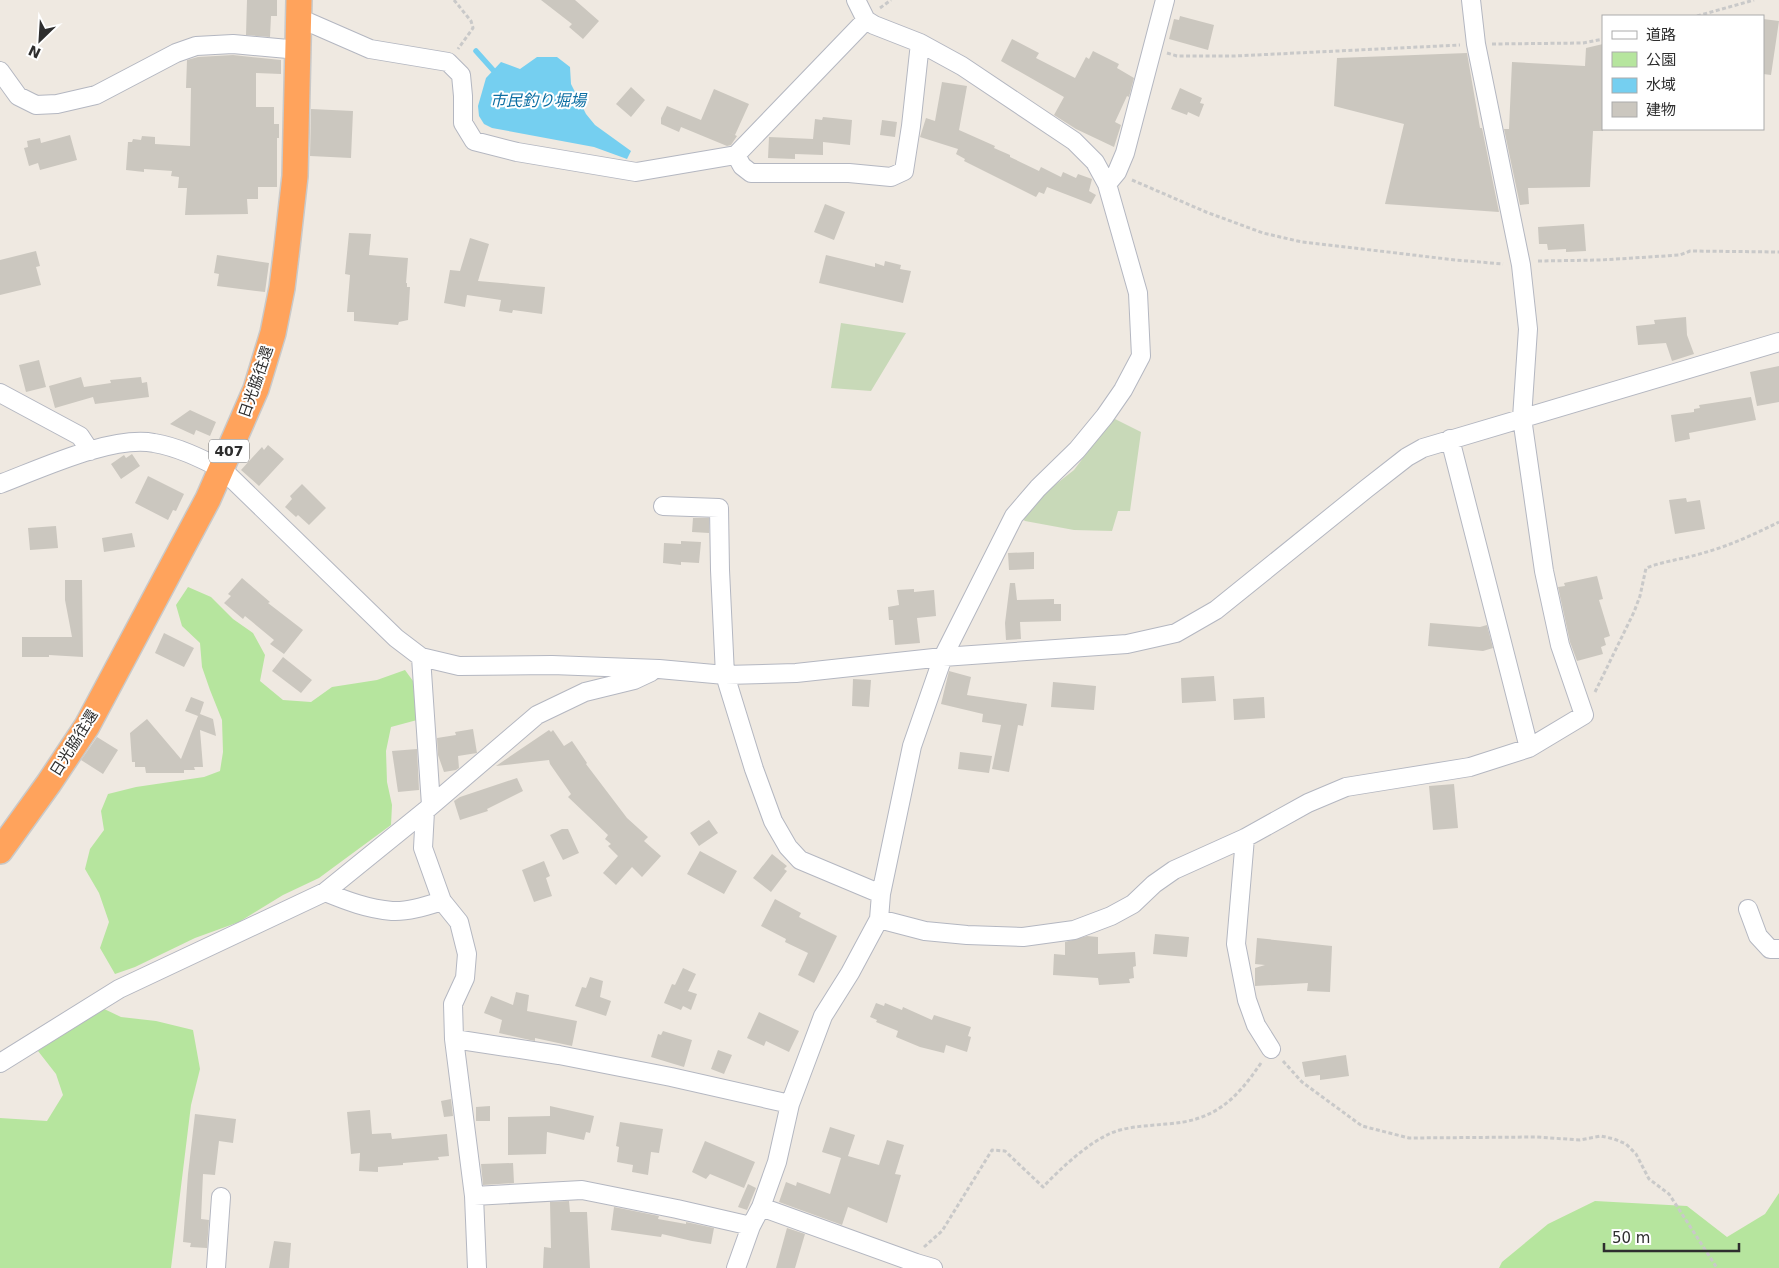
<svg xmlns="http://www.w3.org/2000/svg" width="1779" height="1268" font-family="'DejaVu Sans','Noto Sans JP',sans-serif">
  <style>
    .green { fill: #b6e59e }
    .cemetery { fill: #c8d9b8 }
    .water { fill: #75cff0 }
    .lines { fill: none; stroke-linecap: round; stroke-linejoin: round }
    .stream { stroke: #75cff0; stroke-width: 5.5 }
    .building { fill: #cbc7bf }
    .minor-casing { stroke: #b4b7c1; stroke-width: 20 }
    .highway-casing { stroke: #c9c9c9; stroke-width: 28 }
    .path { stroke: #c9c9c9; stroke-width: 3; stroke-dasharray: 4 2.5; stroke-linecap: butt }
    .minor { stroke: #fff; stroke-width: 18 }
    .highway { stroke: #ffa35c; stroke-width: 25 }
    .labels { text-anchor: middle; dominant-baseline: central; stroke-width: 4; stroke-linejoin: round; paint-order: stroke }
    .shield { fill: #fff; stroke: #6d6d6d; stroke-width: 1 }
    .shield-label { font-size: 14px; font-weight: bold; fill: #2e2e2e }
    .street-label { font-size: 15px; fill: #2e2e2e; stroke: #fff }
    .water-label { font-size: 16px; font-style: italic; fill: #0d6fa3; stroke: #fff }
  </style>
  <rect width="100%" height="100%" fill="#efe9e1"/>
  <path class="green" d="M188,587L211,597L233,619L253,633L265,655L260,681L283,700L311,702L332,687L377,680L405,670L413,681L417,720L391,727L386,751L387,782L392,805L391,825L319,878L283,895L239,922L195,938L135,967L115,974L100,948L109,922L99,893L85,869L90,849L104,830L101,811L108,794L136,787L204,777L220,771L223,752L222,720L210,690L202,667L200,643L182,626L176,605Z
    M100,1007L121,1017L156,1021L193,1030L200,1069L191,1105L171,1268H0V1118L47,1121L63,1095L56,1074L38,1051Z
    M1779,1193V1268H1499L1502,1262L1548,1224L1595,1201L1687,1206L1727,1237L1765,1214Z"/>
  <path class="cemetery" d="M841,323L906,333L871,391L831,388Z
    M1113,418L1141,432L1130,511H1118L1112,531L1074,530L1025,521L1020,517L1046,492L1074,470Z"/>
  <path class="water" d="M537,57H557L570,67L571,84L586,114L595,125L631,151L627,159L594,147L492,128L484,124L479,116L478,106L486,78L501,62L520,69Z"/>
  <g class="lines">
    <path class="stream" d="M476,51L493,70"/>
  </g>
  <path class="building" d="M247,0H277V16H271L270,37L246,35Z
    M541,0H575L599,21L583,39L569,27L572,24Z
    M1180,16L1214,25L1208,50L1169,39L1174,19L1179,20Z
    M1763,19L1779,21L1771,75L1763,74Z
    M1012,39L1039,53L1036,58L1075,78L1086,57L1089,59L1093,51L1119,64L1117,68L1134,78L1129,97L1127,96L1115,122L1121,125L1114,147L1076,129L1054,115L1064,97L1001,61Z
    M1603,44V131H1593L1590,187L1528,188L1529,204L1520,205L1504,129H1509L1512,62L1585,66L1586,48Z
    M1467,53L1480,128H1482L1499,212L1385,204L1404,124L1334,106L1337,58Z
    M233,55L281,60V74L256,73V107H274V124H279V138H277V187H258V199H247L248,214L185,215L187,188H178L179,177L171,176L172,171L144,169V172L126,170L128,142H132L133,139L141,140L142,136L155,137V144L190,146L191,88H186L187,60L198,57Z
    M942,82L967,86L959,130L995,146L994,148L1010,155V157L1039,171L1041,167L1061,177L1063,172L1076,178L1078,174L1092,179L1089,191L1096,195L1091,204L1047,187L1044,194L1039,192L1036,197L964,161L965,159L956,154L958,149L920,137L926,118L935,121Z
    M631,87L645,100L631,117L616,104Z
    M1180,88L1202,98L1200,103L1204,104L1199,117L1188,112L1187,115L1171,109Z
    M714,89L749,104L735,135L718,127L737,136L731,145L727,146L681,127L679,132L661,124V118L667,106L701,120Z
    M311,109L353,111L351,158L310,156Z
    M823,117L852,120L850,145L823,142V155L795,154V159L768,158L769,137L813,139L815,119L822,120Z
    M882,120L897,122L895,137L880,135Z
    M70,135L77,160L40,170L38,163L29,166L24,148L28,147L27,141L40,138L41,143Z
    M825,204L845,212L834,240L814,232Z
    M1584,224L1586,251L1566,252V249L1548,250L1547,244H1539L1538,227Z
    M349,233L371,234L369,255L408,258L406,283H407V287H410L408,320L399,322L398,325L354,321V312H347L350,275L345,274Z
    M470,238L489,244L478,281L545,287L542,314L513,310L512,313L499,311L501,300L467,295L465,307L444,303L450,270L460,271Z
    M36,251L40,266L36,267L41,285L0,295V260Z
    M217,255L269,263L265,292L217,286L219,274L214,273Z
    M826,255L875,267V263L884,266L885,261L901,265L900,269L911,271L903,303L819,283Z
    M1686,317L1687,335L1694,354L1672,361L1666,343L1638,345L1636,326L1655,324L1654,320Z
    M39,360L46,387L26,392L19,365Z
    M1779,366V402L1757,406L1750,372Z
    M81,377L84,387L111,383L110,380L141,377L142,383L147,382L149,397L95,404L93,397L55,408L49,386Z
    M1751,397L1756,420L1689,433L1690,439L1675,442L1671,415L1694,412V409L1700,408L1699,405Z
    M190,410L216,422L210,436L196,430L194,435L170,424Z
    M268,445L284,459L259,486L241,470L262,447L264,450Z
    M132,454L140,466L121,479L111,464L124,455L126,458Z
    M148,476L184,494L176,511L173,510L168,520L135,503Z
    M302,484L326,508L309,525L298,515L296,517L285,507L292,499L290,496Z
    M1686,498L1687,502L1700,500L1705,529L1675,534L1669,500Z
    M693,518H709V533L692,532Z
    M56,526L58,548L30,550L28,528Z
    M132,533L135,547L104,552L102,538Z
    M681,541L701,542L699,563L681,562V565L663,563L664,543L681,544Z
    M1034,552V569L1009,570L1008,553Z
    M1597,576L1603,599L1599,600L1610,636L1604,638L1606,645L1601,647L1603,654L1577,661L1570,642L1558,587L1565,586L1564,583Z
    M242,578L270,602L268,603L303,630L284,654L270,644L274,640L245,616L243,619L224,603L231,596L228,594Z
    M65,580H82L83,657L49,655V657H22V637H72L65,600Z
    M1010,583H1015L1017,600L1054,599V604H1061V621L1020,622L1021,639L1006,640L1005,623Z
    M914,589V592L934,590L936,616L917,618L920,643L895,645L893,620H889L888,607L899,605L897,590Z
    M1430,623L1480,627L1487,625L1493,648L1483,651L1428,646Z
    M164,633L194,648L184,667L155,653Z
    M283,657L312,680L301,693L272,671Z
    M949,671L971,677L967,695L1027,704L1023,726L1018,725L1009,772L992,769L1001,725L982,722L983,714L941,704Z
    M1214,676L1216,701L1182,703L1181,678Z
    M853,679L871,680L869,707L852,706Z
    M1053,682L1096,686L1094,710L1051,707Z
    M191,697L204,702L200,714L213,719L216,736L200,730L203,767H194L195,770H184V773H146L145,767H135V762H132L130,733L147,719L181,759L198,716L185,711Z
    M1264,697L1265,718L1234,720L1233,699Z
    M473,729L477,753L458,756L459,768L456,770L444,772L438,755L437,738L456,735L455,732Z
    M549,730L551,732L553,730L564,746L572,741L587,763L586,764L627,818L648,837L644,841L661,856L642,877L632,867L616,885L603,873L618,856L608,846L611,844L605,839L608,835L568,797L571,794L550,764L549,760L496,766Z
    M97,737L118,750L103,774L81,760Z
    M417,749L419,790L398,792L392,751Z
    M960,752L992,756L989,773L958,769Z
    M517,778L523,791L487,809L488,811L460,820L454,801L460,797Z
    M1454,784L1458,828L1433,830L1429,786Z
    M709,820L718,833L699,846L690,833Z
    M562,829H568L579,853L563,860L550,835Z
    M700,851L737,871L724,894L687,874Z
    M772,854L787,866L784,869L787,871L771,892L753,878Z
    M544,861L550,876L546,878L552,896L534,902L522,870Z
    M775,899L801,913L799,917L837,936L814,983L798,975L808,953L785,942L786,939L761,926Z
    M1155,934L1189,937L1187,957L1153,954Z
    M1087,936L1098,937V954L1135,952L1136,966L1133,967L1134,978L1129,979L1130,983L1099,985L1098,978L1053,975L1054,954L1065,955V942Z
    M1257,938L1332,946L1330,992L1307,991L1308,983L1255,986V968L1265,965L1255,964Z
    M683,968L696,974L688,991L697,994L691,1010L683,1006L681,1010L664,1003L672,984L675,985Z
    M590,977L603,981L600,997L611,1001L606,1016L575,1006L582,987L586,988Z
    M516,992L529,995L527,1011L577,1021L572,1046L535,1038V1041L530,1040L499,1033L502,1020L484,1013L491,996L513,1005Z
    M876,1003L884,1006L885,1003L902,1010L903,1007L932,1020L934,1015L971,1027L968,1036L971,1037L967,1052L946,1045L944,1053L920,1047L896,1037L898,1031L876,1022L877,1020L870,1017Z
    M759,1012L799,1031L789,1052L766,1041L764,1046L747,1038Z
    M663,1031L692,1040L684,1067L651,1057L658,1034L661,1035Z
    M718,1050L732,1055L724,1074L711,1069Z
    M1346,1055L1349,1076L1320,1080V1075L1305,1077L1302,1062Z
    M451,1099L453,1116L444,1117L441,1101Z
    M490,1106V1121H476V1107Z
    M550,1106L594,1116L590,1133L586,1132L584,1140L547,1132L546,1154L508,1155V1117L550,1116Z
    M370,1110L372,1134L391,1133L392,1139L447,1134L449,1156L438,1157L439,1160L403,1163V1165L378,1167V1172L359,1171L360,1153L351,1154L347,1112Z
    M195,1114L236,1119L233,1143L219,1141L215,1175L203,1174L201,1219L209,1220L207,1248L190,1247L191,1243L183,1242L188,1174Z
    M620,1122L663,1129L659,1153L651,1152L648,1175L632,1172L633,1165L617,1162L619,1147L616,1146Z
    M830,1127L855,1135L848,1156L879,1165L887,1140L904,1145L895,1174L901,1175L887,1223L848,1207L842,1225L779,1202L786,1182L796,1186L797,1182L830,1194L841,1158L822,1152Z
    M705,1141L755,1162L744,1188L710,1174L706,1179L692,1172Z
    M513,1163L514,1183L483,1185L481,1164Z
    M748,1184L756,1188L747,1210L738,1207Z
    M569,1201L570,1212H587L590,1268H543L544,1247L551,1248L550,1202Z
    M614,1207L659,1216L658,1219L686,1224V1222L714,1228L711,1244L692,1241L662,1234L661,1237L611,1230Z
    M787,1228L805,1234L795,1268H776Z
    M274,1241L291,1243L289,1268H269Z"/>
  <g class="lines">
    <g class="minor-casing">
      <path id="minor" d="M299,18L370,49L448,62L461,75L463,96V123L474,141L517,152L636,172L736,155L866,20
        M0,71L18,96L36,105L57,104L96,95L176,53L196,46L233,44L299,50
        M736,155L742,166L751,173H849L891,177L904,171L911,126L920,43
        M1107,184L1117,172L1125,153L1165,0
        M0,393L80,436L90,451
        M1450,439L1529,748
        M0,484C40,469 112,435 154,443C178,447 200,458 222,469L396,638L421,657L459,666L552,665L659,669L725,675L796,673L943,657L1127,644L1176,633L1216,610L1366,489L1407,457L1423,448L1779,342
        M663,506L719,508L720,570L725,675L754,769L773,821L788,847L800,860L881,894
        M421,657L431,805
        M425,811L423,848L442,901L459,922L467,954L465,978L453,1004L454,1039L474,1196L477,1268
        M1245,838L1236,944L1247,1000L1256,1025L1271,1049
        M325,892C347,901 368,909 392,911C408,912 426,906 442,901
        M1748,909L1758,936L1770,949H1779
        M879,919L925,931L967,935L1023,937L1074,930L1111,916L1133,904L1154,884L1174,870L1245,838L1308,803L1346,787L1470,767L1529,748L1584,715L1560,645L1544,571L1522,418L1528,329L1521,265L1476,44L1471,0
        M454,1039L559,1055L671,1077L790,1104
        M0,1063L119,989L325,892L425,811L537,715L585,692L634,680L651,672
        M474,1196L582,1190L677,1209L751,1226
        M761,1207L916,1263L933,1268
        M216,1268L221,1197
        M736,1268L751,1226L761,1207L777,1162L790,1104L823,1016L850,973L879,919L881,894L912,746L943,657L1014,516L1038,488L1077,450L1105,416L1123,390L1141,356L1138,293L1107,184L1095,162L1074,141L962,66L920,43L874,25L866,20L856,0"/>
    </g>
    <g class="highway-casing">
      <path id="highway" d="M0,851L49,783L87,726L208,499L256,389L273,333L282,288L287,247L295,176L299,0"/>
    </g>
    <path class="path" d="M454,0L471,21L473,28L458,49
      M880,8L891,0
      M1697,16L1754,0
      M1492,44L1583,43L1603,39
      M1167,53L1177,56H1235L1460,45
      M1132,180L1206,212L1263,233L1302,242L1456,260L1503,264
      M1538,261L1601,260L1680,255L1690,251L1779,252
      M1595,692L1634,612L1640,596L1646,568C1664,561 1684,559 1703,553C1729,546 1755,534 1779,522
      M1283,1061L1302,1082L1362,1126L1409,1138L1537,1137L1580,1140L1601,1136L1614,1139L1626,1144L1636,1154L1649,1179L1669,1194L1717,1268
      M924,1247L942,1231L992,1150L1005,1151L1043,1187C1061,1168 1086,1145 1109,1134C1126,1126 1148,1126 1166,1124C1214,1121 1235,1101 1261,1063"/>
    <use href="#minor" class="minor"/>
    <use href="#highway" class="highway"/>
  </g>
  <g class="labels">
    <rect class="shield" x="209" y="439.5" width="40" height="23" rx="4"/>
    <g class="shield-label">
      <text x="229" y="451">407</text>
    </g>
    <g class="street-label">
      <text transform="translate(256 382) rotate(-71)">日光脇往還</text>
      <text transform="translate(74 743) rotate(-58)">日光脇往還</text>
    </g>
    <g class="water-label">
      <text x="538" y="100">市民釣り堀場</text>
    </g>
  </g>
  <rect x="1602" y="15" width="162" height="115" fill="#ffffff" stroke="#ababab"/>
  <rect x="1612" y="31" width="25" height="8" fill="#ffffff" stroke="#ababab"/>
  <text x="1646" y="40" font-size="15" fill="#2e2e2e">道路</text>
  <rect x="1612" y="52" width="25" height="15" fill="#b6e59e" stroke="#ababab"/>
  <text x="1646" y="65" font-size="15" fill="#2e2e2e">公園</text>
  <rect x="1612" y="78" width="25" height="15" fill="#75cff0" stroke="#ababab"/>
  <text x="1646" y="90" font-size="15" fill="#2e2e2e">水域</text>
  <rect x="1612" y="102" width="25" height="15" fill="#cbc7bf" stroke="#ababab"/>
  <text x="1646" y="115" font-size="15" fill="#2e2e2e">建物</text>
  <g transform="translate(40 40) rotate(205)" stroke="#ffffff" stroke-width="4" paint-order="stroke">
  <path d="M0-4L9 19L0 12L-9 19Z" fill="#2e2e2e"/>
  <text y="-8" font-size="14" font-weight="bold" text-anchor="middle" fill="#2e2e2e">N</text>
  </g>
  <path d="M1604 1243v8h135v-8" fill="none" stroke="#2e2e2e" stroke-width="2.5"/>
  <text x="1612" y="1243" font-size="15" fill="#2e2e2e" stroke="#ffffff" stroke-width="4" paint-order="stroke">50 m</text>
</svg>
